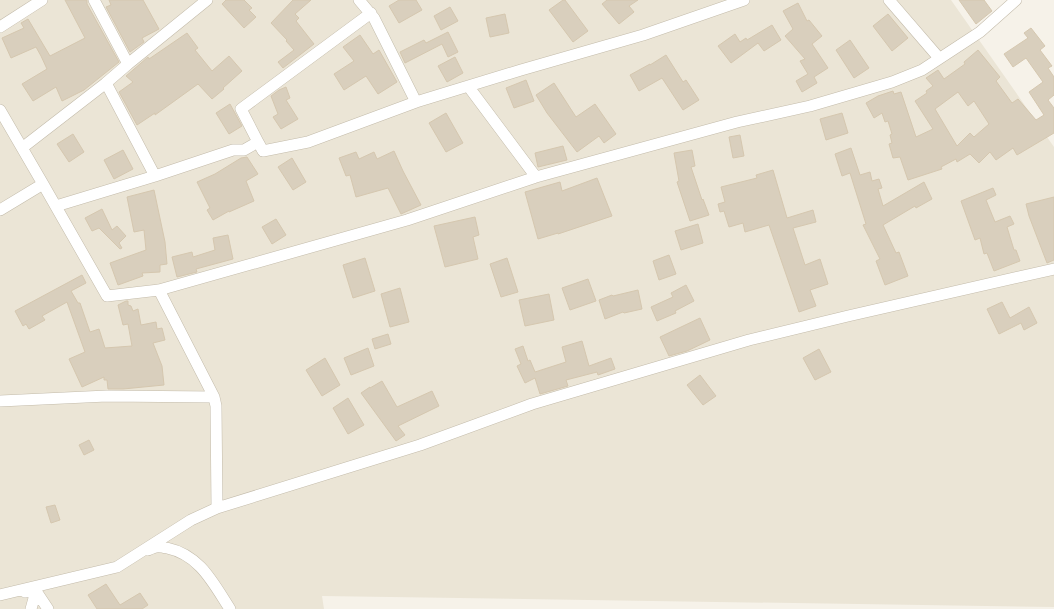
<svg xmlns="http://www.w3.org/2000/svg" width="1054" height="609" font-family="'DejaVu Sans',sans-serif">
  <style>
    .residential { fill: #ebe5d6 }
    .building { fill: #d9cfbd; stroke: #d5c7af; fill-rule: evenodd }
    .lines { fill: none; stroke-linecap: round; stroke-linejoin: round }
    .minor-casing { stroke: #c3bbaa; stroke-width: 12 }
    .minor { stroke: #fff; stroke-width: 11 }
  </style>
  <rect width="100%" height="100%" fill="#f6f2e9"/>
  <path class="residential" d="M0,0H951L1054,147V607L322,596L324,609H0Z"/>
  <path class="building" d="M65,0H87V4L119,62L84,90L62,101L56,87L33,101L22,84L47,69L41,56L36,47L11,58L2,38L24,28L21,23L28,19L50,56L85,38Z
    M109,0H143L159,29L142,38L144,42L130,52L106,7L111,5Z
    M226,0H244L252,8L249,10L256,17L244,28L222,4Z
    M293,0H311L295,14L299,18L296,21L314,44L283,68L278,62L294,50L286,41L287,40L271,23Z
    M399,0H416L422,10L399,23L389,6Z
    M563,0H565L588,31L573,42L549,10Z
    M607,0H638L629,6L634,12L619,24L602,4Z
    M959,0H984L992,11L976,24Z
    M798,3L807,21L809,20L822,36L812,44L828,68L814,77L817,83L802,92L796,81L808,74L800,61L805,59L785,36L793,29L783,11Z
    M450,7L458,21L441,30L434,16Z
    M505,14L509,33L490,37L486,18Z
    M888,14L908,38L892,51L873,26Z
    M772,25L781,40L764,51L758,43L731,63L718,46L735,34L740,42L746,38L747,40Z
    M1031,28L1045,46L1040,50L1052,66L1048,68L1054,77V95L1048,100L1054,108V133L1017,155L1013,148L996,160L990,152L979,163L970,154L957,162L956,159L941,167L942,169L908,180L900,157L893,158L889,144L892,143L890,135L892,134L888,121L885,122L882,113L874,118L866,103L878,96L893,91L894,94L901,92L916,137L933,129L915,101L927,93L926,91L933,86L926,78L938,70L944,79L965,64L964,62L978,50L1000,77L996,81L1012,103L1018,99L1036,120L1044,115L1029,92L1043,82L1026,58L1013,67L1004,54L1028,38L1024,33ZM958,92L968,106L974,101L989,124L974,137L970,133L957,146L935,109Z
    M448,32L458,52L448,57L442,44L405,63L400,52L424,40L426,43Z
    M187,33L198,48L195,50L212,71L229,56L242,71L223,88L224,89L212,99L198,84L155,115V113L137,125L119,92L133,82L126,76L148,57L149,59Z
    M360,35L373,54L379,50L397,82L378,94L366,76L344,90L334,74L354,61L343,47Z
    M850,40L869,68L854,78L836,50Z
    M666,55L683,82L686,80L699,100L683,110L662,78L639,91L630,75L650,64V65Z
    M455,57L463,73L447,82L438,66Z
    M526,80L534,101L514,108L506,88Z
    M554,83L576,117L595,104L616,134L604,143L599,136L577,152L547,113L536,95Z
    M286,87L290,98L286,100L298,119L281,129L273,117L278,114L271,96L279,90Z
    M230,104L242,126L229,134L216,113Z
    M446,113L463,143L446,152L429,123Z
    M842,113L848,133L826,140L820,119Z
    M73,134L84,152L69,162L57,144Z
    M740,135L744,156L733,158L729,137Z
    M563,146L567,160L538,167L535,153Z
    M851,148L860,175L870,172L872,181L879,179L882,188L878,189L883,206L924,182L932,199L916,208L915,206L883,225L896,253L899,252L908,276L885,285L876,261L880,259L863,225L866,224L850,173L842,176L835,154Z
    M123,150L133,169L114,179L104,160Z
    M692,150L695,166L691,167L702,200L703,199L709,215L690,221L677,182L679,181L674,153Z
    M394,151L403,171L421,205L401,214L388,188L356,197L350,175L346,176L339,158L356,152L359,159L374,152L377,159Z
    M247,157L258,174L246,181L254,201L229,212V211L213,220L207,210L210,208L197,182L215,174L241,158Z
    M292,158L306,182L293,190L278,167Z
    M773,170L787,218L813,210L816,222L793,228L805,265L820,259L828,284L810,290L816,306L799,312L769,225L745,232L743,223L729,227L724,211L720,212L718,204L725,202L721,187L757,178L756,175Z
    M597,178L612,216L558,234V233L538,239L525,192L560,182L562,191Z
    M993,188L996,195L986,200L995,222L1010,216L1014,224L1007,227L1014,250H1016L1020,261L994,271L987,253L984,254L980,238L975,240L961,201Z
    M154,190L165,242L167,264L160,265V272L142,273L143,276L118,285L110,263L146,250L144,230L134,232L127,197Z
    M1054,197V260L1047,263L1029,216L1026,204Z
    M102,209L112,230L117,226L126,236L119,243L122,248L120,249L99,228L92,231L85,218Z
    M475,217L479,235L473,237L478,259L445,267L434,226Z
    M276,219L286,235L272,244L262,227Z
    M698,224L703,243L681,250L675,231Z
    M228,235L233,259L196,269L197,272L177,277L172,257L192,252L193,257L215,250L213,238Z
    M669,255L676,274L659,280L653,261Z
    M365,258L375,291L353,298L343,265Z
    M507,258L518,292L501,297L490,264Z
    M82,275L86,283L71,291L78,303H80L90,332L99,329L105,348L132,346L128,324L123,325L118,305L126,301H128V305L131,306L133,311L138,309L141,325L156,322L157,329L162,328L165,340L153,343L162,366L164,385L123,389H108L107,380H104V377L82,387L69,359L85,352L67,302L42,316L45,320L29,329L26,324L23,326L15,311Z
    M588,279L596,301L570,310L562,288Z
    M686,285L694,301L675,311L676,313L657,321L651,307L673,297L671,293Z
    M400,288L409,322L390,327L381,294Z
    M638,290L642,309L624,313L623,312L605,319L599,300L612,295L613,296Z
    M549,294L554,320L525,326L519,300Z
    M1002,302L1010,318L1029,307L1037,323L1024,330L1021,323L999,334L987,309Z
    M700,318L710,340L687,351L669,356L660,337Z
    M388,334L391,344L375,349L372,339Z
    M582,341L589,366L611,358L615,369L598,375L597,372L566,380L568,386L540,394L535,378L525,383L517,366L521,364L515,349L523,346L528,361L530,360L535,372L566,362L562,347Z
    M368,348L374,366L351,375L344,358Z
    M819,349L831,372L815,380L803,358Z
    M325,358L340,385L322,396L306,370Z
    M700,375L716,396L703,405L687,385Z
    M382,381L397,407L432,391L439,406L398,426L405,435L396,441L361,393L370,387V388Z
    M348,398L364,425L348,434L333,408Z
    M89,440L94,450L84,455L79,445Z
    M55,505L60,520L51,523L46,507Z
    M106,584L120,605L140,593L148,605L142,609H97L88,595Z"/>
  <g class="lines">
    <g class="minor-casing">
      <path id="minor" d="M94,0L128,64L106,83L155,176
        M359,0L374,18L416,102
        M889,0L939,58
        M0,27L42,0
        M128,64L207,0
        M468,86L536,177
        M0,110L43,184
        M258,142L241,109L371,13
        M22,148L106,83
        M56,206L155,176L233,150H244L258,142L263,151L308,142L416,102L521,70L643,35L744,0
        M0,210L43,184L107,296L159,290L407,220L536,177L737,122L810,106L892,82L922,70L980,32L1016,0
        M159,290L214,397L216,406L217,508
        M0,401L107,396L214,397
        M148,550C157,546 158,546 167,548C200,555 213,583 230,609
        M25,592L36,591L48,609
        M0,595L117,567L191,520L217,508L420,445L532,404L749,340L848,316L1054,269
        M31,609L36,591"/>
    </g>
    <use href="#minor" class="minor"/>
  </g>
</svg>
